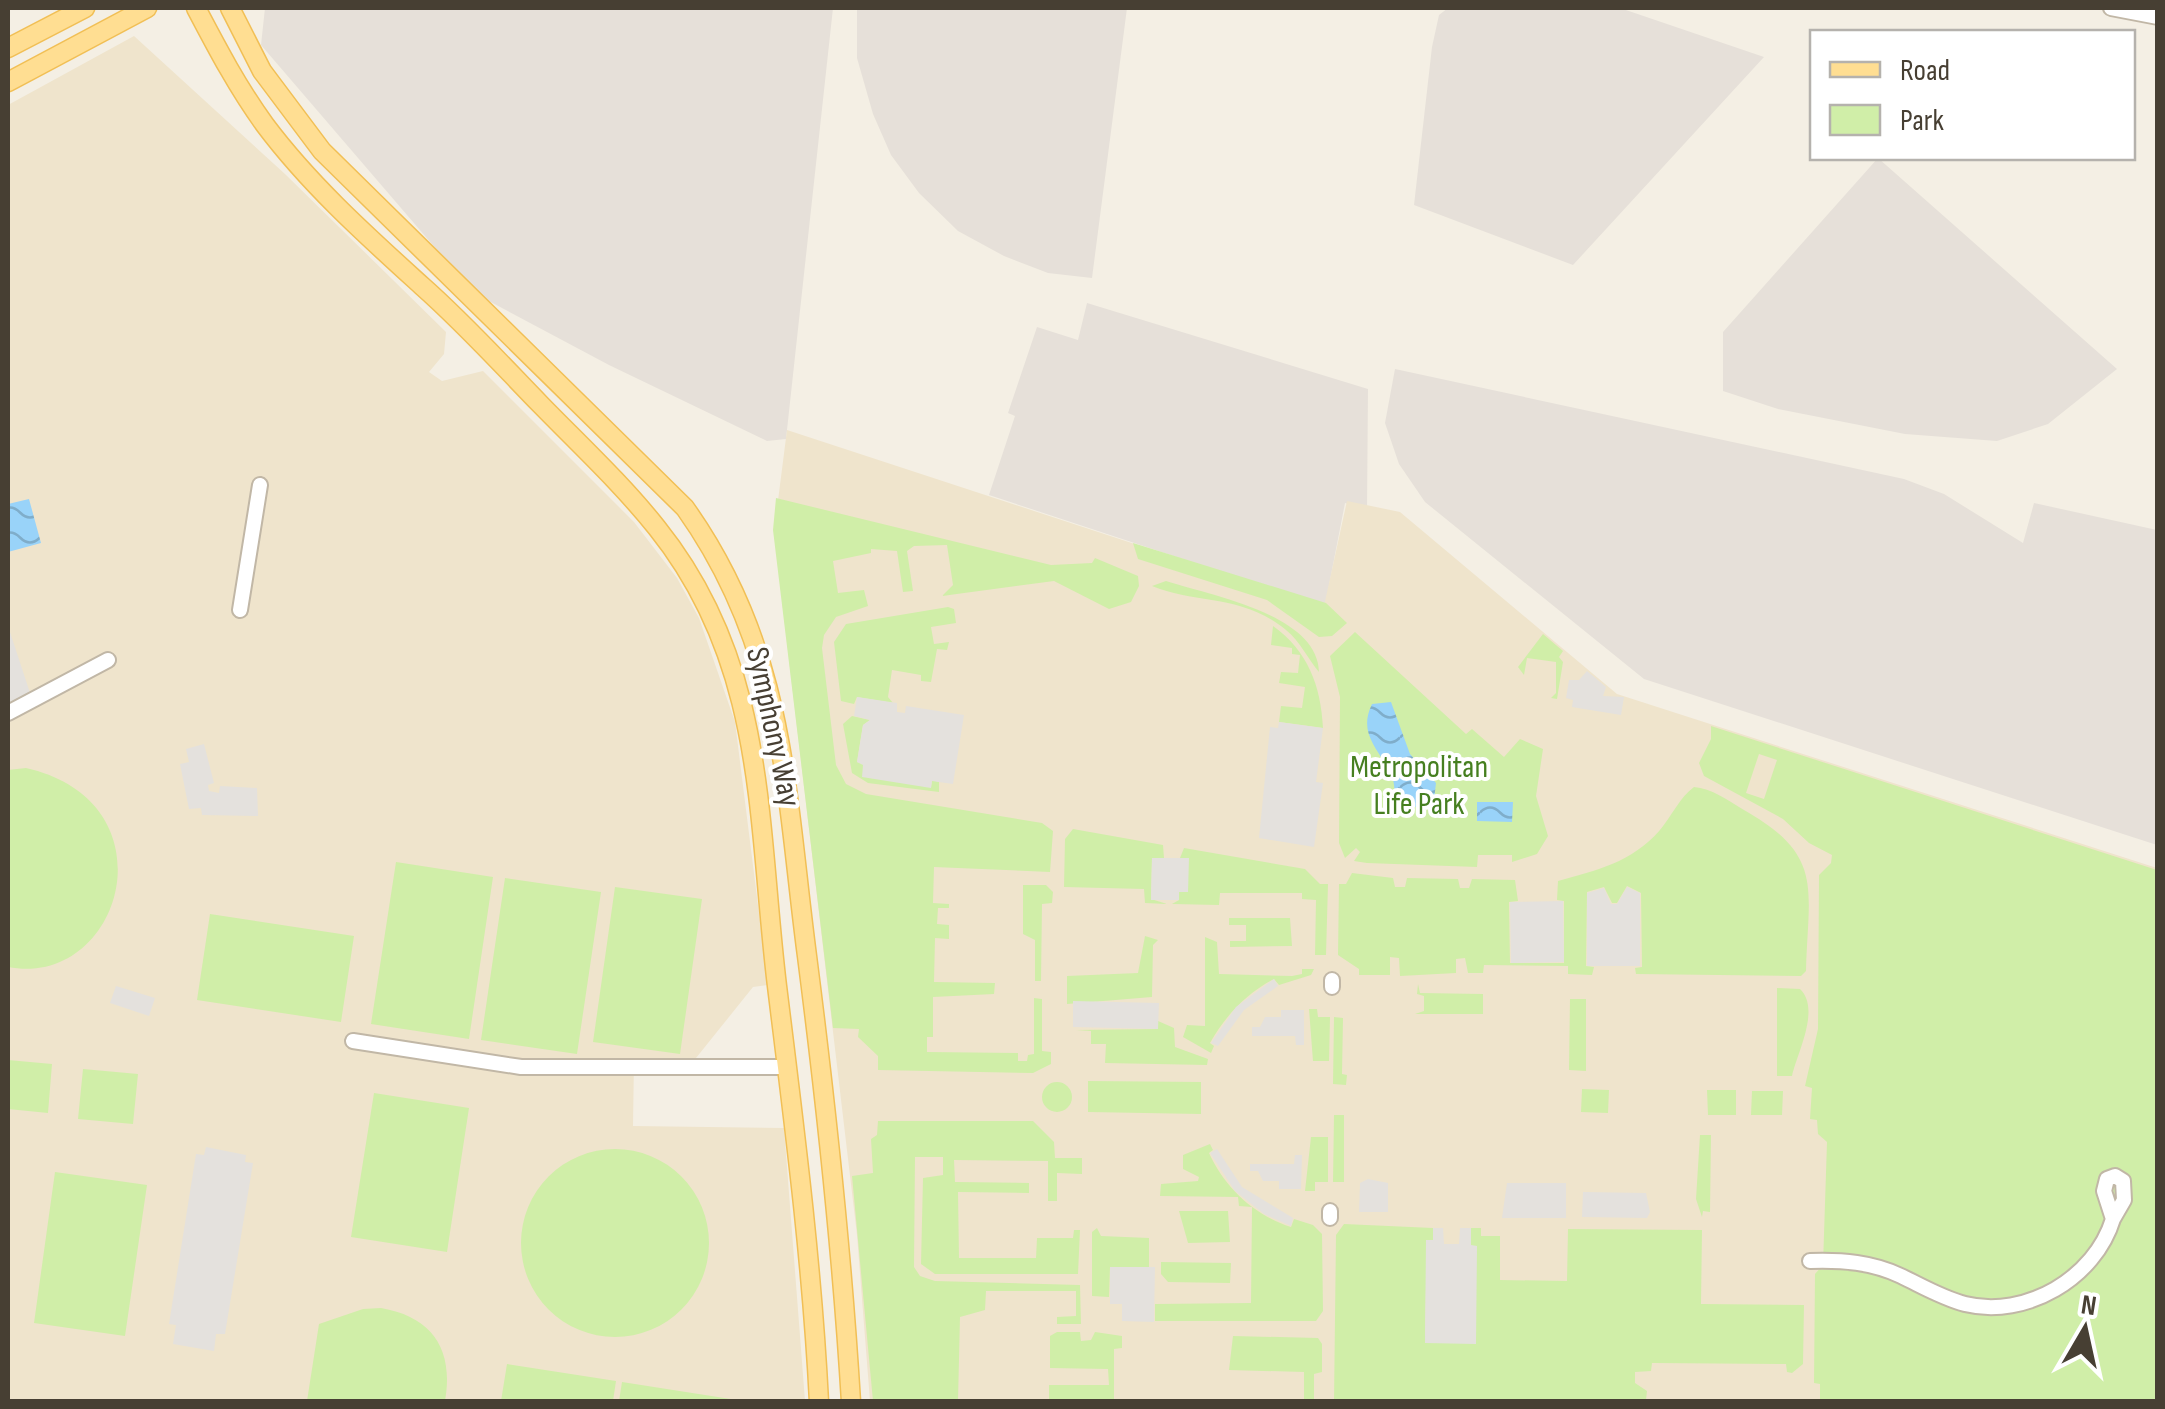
<svg xmlns="http://www.w3.org/2000/svg" width="2165" height="1409" font-family="'Sofia Sans Condensed',sans-serif">
  <style>
    .industrial { fill: #e6e0d9 }
    .education { fill: #efe4cc }
    .green { fill: #d0eea8; fill-rule: evenodd }
    .parking { fill: #e4e1dd }
    .water { fill: url(#water-waves) }
    .lines { fill: none; stroke-linecap: round; stroke-linejoin: round }
    .minor-casing { stroke: #c1b7a6; stroke-width: 18 }
    .major-casing { stroke: #f1bf55; stroke-width: 21 }
    .minor { stroke: #fff; stroke-width: 14 }
    .major { stroke: #ffde92; stroke-width: 18 }
    .labels { text-anchor: middle; dominant-baseline: central; stroke-width: 8; stroke-linejoin: round; paint-order: stroke }
    .street-label { font-size: 32px; fill: #473f33; stroke: #fff }
    .park-label { font-size: 32px; fill: #467f20; stroke: #fff }
  </style>
  <defs>
    <pattern id="water-waves" width="16" height="10" patternUnits="userSpaceOnUse" patternTransform="scale(2.5)"><rect width="16" height="10" fill="#99d3f9"/><path d="M0 5q4-4 8 0t8 0" fill="none" stroke="#7fadca"/></pattern>
  </defs>
  <rect width="100%" height="100%" fill="#f4efe4"/>
  <path class="industrial" d="M265,8H833L786,439L767,441L609,365L474,293L261,45Z
    M857,8H1127L1092,278L1048,273L1004,256L958,231L919,193L891,155L873,114L857,58Z
    M1448,8H1620L1764,57L1573,265L1414,205L1432,47L1439,15Z
    M1878,158L2117,369L2048,424L1997,441L1905,434L1778,409L1723,391V332Z
    M1087,303L1368,389L1367,509L1345,503L1325,606L989,495L1015,416L1008,413L1037,327L1078,340Z
    M1395,369L1904,479L1944,494L2023,543L2034,503L2157,530V845L1644,679L1425,502L1399,464L1385,423Z"/>
  <path class="education" d="M134,36L285,174L446,332L444,354L429,372L442,381L483,371L634,522L677,578L699,618L735,722L768,985L753,987L696,1058L634,1059L633,1126L784,1128L805,1401L8,1402V105Z
    M787,430L1324,606L1347,501L1400,512L1617,694L2157,868V1401H870L857,1235L774,532Z"/>
  <path class="green" d="M776,498L1051,565L1092,563L1095,558L1138,576L1139,586L1131,602L1109,609L1054,581L942,596L953,585L947,545L914,546L907,551L913,591L903,592L897,551L871,549V553L833,561L838,593L864,590L868,606L836,617L824,635L822,648L836,765L846,784L866,794L1042,823L1053,831L1050,872L934,867L933,903L949,904V908H938L937,924L949,925V939L935,938L934,982L995,983L994,994L933,997V1037H927V1052L1018,1053V1061H1027L1028,1055L1034,1054V998L1042,999V1051L1051,1052V1064L1033,1073L878,1070V1056L858,1037L859,1029L833,1028L773,530Z
    M1133,543L1326,603L1347,623L1332,636L1319,637L1267,600L1138,559Z
    M1166,581C1209,595 1318,614 1319,672C1310,662 1300,641 1286,630C1243,594 1195,604 1152,586Z
    M948,607L954,609L956,623L931,627L934,644L949,642L947,650L937,649L931,682L921,681V675L892,670L888,697L893,703L857,697L854,704L841,701L834,642L846,624Z
    M1273,626C1308,651 1321,686 1323,728L1279,722L1281,706L1302,708L1305,687L1279,683L1281,672L1298,673L1300,655L1292,654V648L1271,645Z
    M1355,632L1466,734L1472,729L1504,757L1520,739L1543,749L1536,796L1548,836L1537,854L1512,862V855H1478L1477,867L1367,863L1354,861L1360,852L1356,848L1345,858L1339,843L1340,697L1330,656Z
    M1543,634L1563,651L1559,657L1563,662L1557,699L1551,698L1556,693V662L1527,658L1524,675L1518,667Z
    M852,716L870,720L863,725L857,762L931,787L932,780L939,782V792L868,783L852,773L843,724Z
    M1711,726L2157,870V1401H1820V1384L1814,1383L1815,1274L1823,1265L1827,1142L1818,1134L1817,1120L1810,1119L1812,1088L1805,1086L1818,1029L1819,875L1831,863L1832,855L1809,843L1783,819L1704,776L1699,763L1711,739ZM1759,754L1777,760L1764,799L1746,793Z
    M26,768C176,802 122,989 8,967V770Z
    M1694,787C1711,788 1729,801 1744,810C1825,856 1808,888 1806,971L1801,976L1636,974L1635,968L1642,967L1641,893L1627,886L1617,903H1612L1604,887L1587,892L1586,966L1594,967L1592,975L1568,974V966L1484,965L1483,973H1468L1465,958L1456,959V973L1400,976L1399,958L1390,957V975H1359V969L1338,955L1339,884H1346L1352,873L1393,878L1395,887H1405L1407,878L1458,879L1460,888H1469L1472,879L1515,880L1518,901L1509,902L1510,963H1564V901L1557,900L1558,881C1597,870 1631,863 1660,830C1671,817 1680,797 1694,787Z
    M1073,829L1163,845L1164,858H1152L1151,899L1167,904L1145,903L1144,889L1064,887L1065,839Z
    M1184,848L1305,869L1320,884H1328L1326,955H1315L1316,900L1302,899V893H1220L1219,905L1172,904L1179,900V892H1187L1188,858H1180Z
    M396,862L493,877L469,1039L371,1024Z
    M505,878L601,892L577,1054L481,1040Z
    M1023,885H1046L1053,892L1052,903L1042,904L1041,981H1035V940L1023,934Z
    M615,887L702,899L680,1054L593,1042Z
    M210,914L354,936L341,1022L197,1000Z
    M1229,918H1290L1292,946L1230,947V941H1246V925H1229Z
    M1145,936L1158,940L1153,945L1152,997L1067,1004V976L1138,973Z
    M1205,937L1217,942L1219,974L1292,976L1302,974V969H1314L1311,975L1279,985L1274,979C1246,994 1226,1015 1210,1043L1214,1046L1211,1053L1183,1037L1187,1025L1205,1026Z
    M1418,984L1420,993L1483,994V1014H1415L1424,1011V996L1417,994Z
    M1777,988L1800,989C1821,1009 1797,1053 1792,1076H1777Z
    M1570,999H1586V1071L1569,1070Z
    M1309,1009H1317L1318,1017H1330L1329,1061H1313Z
    M1334,1017L1343,1018L1342,1074L1347,1075L1346,1085L1333,1084Z
    M1158,1021L1174,1028L1175,1047L1208,1059L1207,1065L1105,1063L1106,1044H1091V1031L1076,1030L1157,1029Z
    M8,1060L52,1064L48,1113L8,1109Z
    M83,1069L138,1074L133,1124L78,1119Z
    M1088,1081L1201,1082V1114L1088,1112Z
    M1042 1097a15 15 0 1 1 30 0a15 15 0 1 1-30 0Z
    M1582,1089L1609,1090L1608,1113L1581,1112Z
    M1707,1090H1736V1115H1708Z
    M1752,1091H1783L1782,1115H1751Z
    M374,1093L469,1108L447,1252L351,1237Z
    M1334,1115H1344V1182H1333Z
    M878,1121H1033L1054,1142L1055,1158H1082V1174L1057,1173V1201H1048V1161L954,1160L955,1182L1029,1183V1193L958,1192L959,1258H1036L1037,1238H1073L1074,1230H1080L1078,1274H935L921,1264L923,1178L943,1175V1157H915L914,1267L920,1276L935,1281L1080,1285L1081,1324H1057V1317L1076,1316V1291H986L985,1310L960,1317L958,1401H873L852,1176L873,1173L871,1139L877,1135Z
    M1700,1135H1711L1710,1212L1703,1211L1702,1217L1696,1199Z
    M1311,1137H1328V1182H1315V1191H1305Z
    M1210,1144L1213,1150L1209,1153C1225,1188 1254,1215 1291,1227L1294,1219L1313,1225L1322,1234L1323,1311L1316,1321H1155V1304L1251,1303L1252,1207L1239,1206L1238,1197L1160,1196L1161,1184L1198,1181L1199,1177L1183,1169V1155Z
    M521 1243a94 94 0 1 1 188 0a94 94 0 1 1-188 0Z
    M55,1172L147,1185L125,1336L34,1323Z
    M1179,1211H1228L1230,1242L1188,1243Z
    M1344,1224L1433,1228V1240H1427L1425,1337L1477,1246H1471V1228H1481V1236H1500V1280L1567,1281L1568,1229L1702,1230L1701,1304L1804,1305L1803,1364L1792,1373L1787,1372L1786,1364L1652,1363L1651,1371L1635,1372V1383L1647,1391L1646,1400L1637,1401L1334,1402L1336,1235Z
    M1097,1228L1101,1236L1149,1238V1267H1110L1109,1297L1092,1296V1232Z
    M1161,1262L1231,1263L1230,1283L1168,1282L1161,1274Z
    M381,1308C433,1317 454,1350 445,1401H307L319,1324L363,1309Z
    M1057,1332H1080L1081,1341L1091,1340L1095,1332L1122,1336V1348L1114,1349V1401H1049V1385H1109L1108,1369L1050,1368V1336Z
    M1233,1336L1318,1338L1322,1344V1372L1314,1374V1401H1304V1372L1229,1370Z
    M507,1364L616,1381L613,1401H501Z
    M622,1382L737,1400V1401H619Z"/>
  <path class="parking" d="M8,626L31,696L8,708Z
    M1587,671L1606,687L1603,696L1624,697L1621,715L1572,707L1573,700L1566,698L1569,680H1579Z
    M857,697L897,703V712L905,713L906,706L964,715L953,784L932,781L931,788L862,777L863,765L857,762L863,725L870,720L854,716Z
    M1279,722L1323,728L1316,782L1323,783L1314,847L1259,838L1270,727L1278,728Z
    M204,744L214,783L208,785L209,791L219,793L220,786L257,788L258,816L202,815L201,808L189,809L180,764L189,762L186,749Z
    M1152,858H1189L1188,892H1179V900H1151Z
    M1627,887L1640,893V966H1587V893L1604,888L1611,904H1617Z
    M1563,901L1564,962L1511,963L1510,902Z
    M1274,979L1278,986L1244,1010L1218,1046L1211,1043L1236,1007Z
    M116,986L155,998L149,1016L110,1003Z
    M1073,1001L1159,1003L1158,1029L1073,1027Z
    M1281,1010H1304V1045H1296L1295,1036H1252V1027H1260L1265,1017H1281Z
    M206,1147L246,1155L245,1162L253,1163L225,1334H216L214,1351L173,1344L176,1325L169,1324L196,1154L204,1155Z
    M1217,1149L1242,1187L1293,1218L1291,1226L1264,1214L1235,1191L1210,1153Z
    M1295,1155H1302L1301,1189H1279V1181H1263L1258,1171H1250V1164H1294Z
    M1368,1179L1388,1183V1212H1359L1360,1183Z
    M1507,1183H1566V1218H1502Z
    M1583,1192L1646,1193L1650,1212L1647,1218L1582,1217Z
    M1433,1228H1443L1444,1244H1459L1460,1228H1471V1245L1477,1246L1476,1344L1425,1343L1426,1240H1433Z
    M1110,1267H1155L1154,1322L1122,1321V1304H1110Z"/>
  <path class="water" d="M29,499L41,543L8,552V504Z
    M1391,702L1410,754L1436,783L1434,800L1419,808L1396,800C1394,792 1395,784 1392,777C1380,749 1357,735 1372,704Z
    M1477,802H1513L1512,822L1477,821Z"/>
  <g class="lines">
    <g class="minor-casing">
      <path id="minor" d="M2111,8L2158,17
        M240,610L260,485
        M8,713L108,660
        M1332,987V980
        M353,1041L521,1067H779
        M1330,1211V1218
        M1810,1261C1842,1260 1872,1262 1901,1276C1922,1286 1942,1298 1965,1304C2026,1319 2095,1278 2113,1219L2104,1191L2107,1179L2115,1176L2123,1181L2124,1200L2113,1219"/>
    </g>
    <g class="major-casing">
      <path id="major" d="M196,8C217,48 238,88 265,125C310,185 367,236 422,286C464,323 502,365 541,405C580,445 622,484 657,528C767,665 757,821 777,986C794,1124 812,1262 819,1402
        M230,8L262,71L322,151L685,508C786,650 785,789 807,956C826,1104 842,1252 851,1402
        M8,48L85,8
        M8,82L147,8"/>
    </g>
    <use href="#minor" class="minor"/>
    <use href="#major" class="major"/>
  </g>
  <g class="labels">
    <g class="street-label">
      <text transform="translate(773 727) rotate(78)">Symphony Way</text>
    </g>
    <g class="park-label">
      <text x="1419" y="767">Metropolitan<tspan x="1419" dy="37">Life Park</tspan></text>
    </g>
  </g>
  <rect width="2165" height="1409" fill="none" stroke="#473f33" stroke-width="20"/>
  <rect x="1810" y="30" width="325" height="130" fill="#ffffff" stroke="#b5b2ad" stroke-width="2.5"/>
  <rect x="1830" y="62" width="50" height="15" fill="#ffde92" stroke="#b5b2ad" stroke-width="2.5"/>
  <text x="1900" y="80" font-size="30" fill="#473f33">Road</text>
  <rect x="1830" y="105" width="50" height="30" fill="#d0eea8" stroke="#b5b2ad" stroke-width="2.5"/>
  <text x="1900" y="130" font-size="30" fill="#473f33">Park</text>
  <g transform="translate(2085 1329) rotate(9)" stroke="#ffffff" stroke-width="8" paint-order="stroke">
  <path d="M0-8L18 38L0 25L-18 38Z" fill="#473f33"/>
  <text y="-15" font-size="28" font-weight="bold" text-anchor="middle" fill="#473f33">N</text>
  </g>
</svg>
